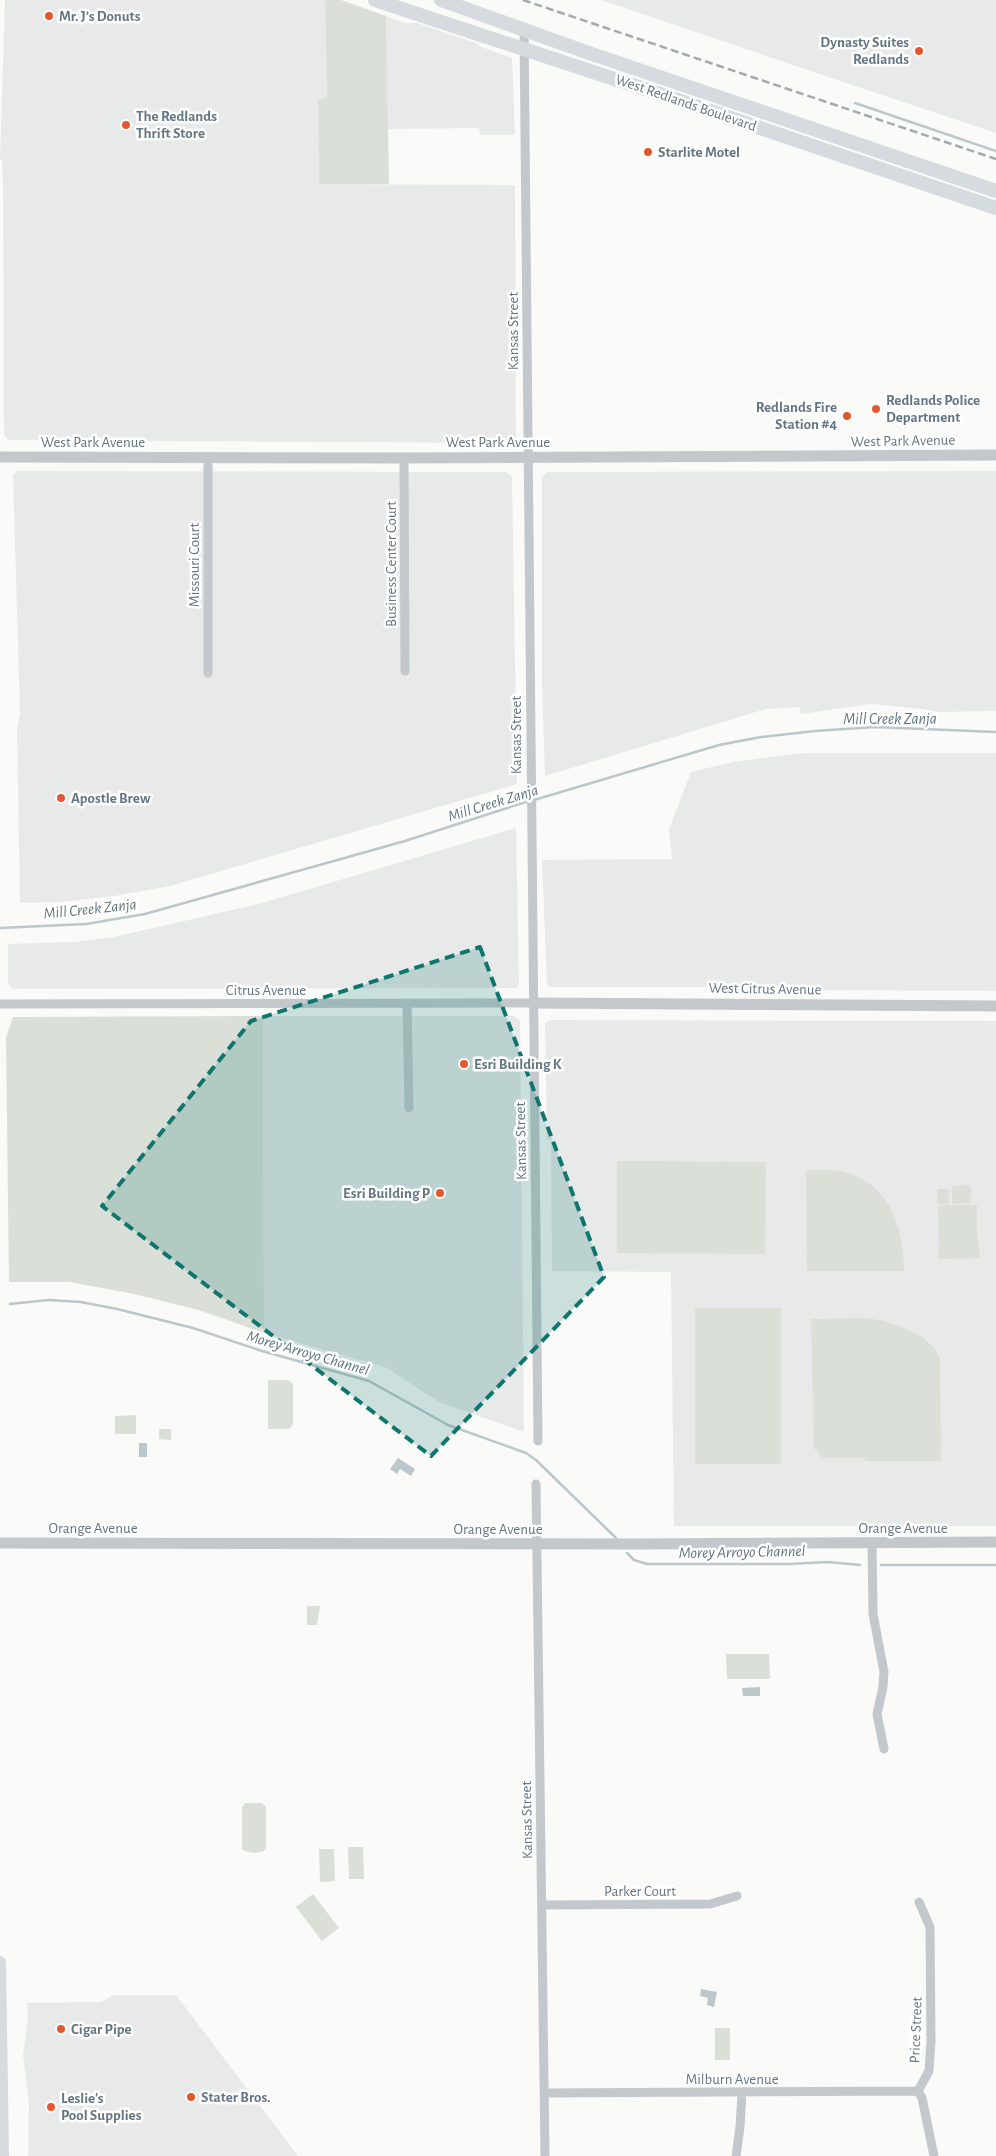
<svg xmlns="http://www.w3.org/2000/svg" width="996" height="2156" font-family="'Alegreya Sans',sans-serif">
  <style>
    .built { fill: #e8e9e9 }
    .green { fill: #dadfd7 }
    .water { fill: #bbc7cb }
    .lines { fill: none; stroke-linecap: round; stroke-linejoin: round }
    .stream { stroke: #bbc7cb; stroke-width: 2.5 }
    .minor { stroke: #c3c8cc; stroke-width: 9 }
    .tertiary { stroke: #c3c8cc; stroke-width: 11 }
    .secondary { stroke: #d6dbdf; stroke-width: 12 }
    .primary { stroke: #d6dbdf; stroke-width: 14 }
    .rail { stroke: #a2aab0; stroke-width: 2.5; stroke-dasharray: 8 4; stroke-linecap: butt }
    .marked { fill: #0f766e; fill-opacity: 0.2; stroke: #0f766e; stroke-width: 4; stroke-dasharray: 10 6; stroke-linejoin: round }
    .poi-dot { fill: #e4572e; stroke: #fff; stroke-width: 2 }
    .labels { text-anchor: middle; dominant-baseline: central; stroke-width: 5; stroke-linejoin: round; paint-order: stroke }
    .poi-label { font-size: 15px; font-weight: bold; fill: #657683; stroke: #fff; text-anchor: start }
    .street-label { font-size: 15px; fill: #657683; stroke: #fff }
    .water-label { font-size: 16px; font-style: italic; fill: #60757c; stroke: #fff }
  </style>
  <rect width="100%" height="100%" fill="#fafaf8"/>
  <path class="built" d="M5,0H325L327,98L318,99L319,184L515,185L516,443L9,440L4,435L3,183L2,161L0,159Z
    M601,0H996V133L885,96Z
    M386,16L405,23H417L479,44V46L512,58L515,135H480L479,128L388,129Z
    M17,471L506,472L512,477L517,784L170,886L115,896L60,902L20,903L17,729L20,714L13,475Z
    M996,471V711L937,712L924,709L870,704L801,714L800,707L766,709L545,776L542,687V477L548,472Z
    M803,753H996V991L804,990L803,987H551L547,985L542,860L672,859L669,829L691,772L733,762Z
    M516,828L519,984L517,988L13,989L8,984V944L75,942L114,937L262,903Z
    M263,1016H514L520,1021L524,1432L439,1402L385,1367L264,1333Z
    M550,1020L996,1021V1526H674L671,1272L552,1271L551,1140H547L545,1023Z
    M114,1995H176L298,2156H28L29,2102L23,2055L28,2018L27,2003L101,2002Z"/>
  <path class="green" d="M325,0H341L386,16L389,184H319L318,99L327,98Z
    M263,1016L264,1333L202,1311L134,1294L70,1282H9L6,1038L13,1017Z
    M617,1161L766,1162L765,1254L617,1253Z
    M806,1170C818,1170 830,1169 841,1171C890,1182 904,1227 904,1271H807Z
    M971,1185V1203L952,1204V1186Z
    M937,1189H949V1204H938Z
    M951,1205H977V1230L980,1258L939,1259L938,1206Z
    M695,1308H781V1464H695Z
    M863,1318C886,1319 933,1334 940,1359L941,1461H865V1458H823L814,1448L811,1319Z
    M268,1380H288L293,1384V1425L289,1429H268Z
    M136,1415V1434H115V1416Z
    M159,1429H171V1440L159,1439Z
    M307,1606H320L317,1625H307Z
    M726,1654H769L770,1679H727Z
    M245,1803H262L266,1807V1849C260,1854 248,1854 242,1849V1807Z
    M348,1847H363L364,1879H349Z
    M319,1849H334L335,1881L320,1882Z
    M313,1894L339,1928L322,1941L296,1907Z
    M715,2028H730V2060H715Z"/>
  <path class="water" d="M139,1443H147V1457H139Z
    M398,1458L415,1469L411,1476L400,1469L397,1474L390,1469Z
    M760,1687V1696H743L742,1688Z
    M701,1989L717,1992L714,2007L707,2005L708,1998L700,1996Z"/>
  <g class="lines">
    <path class="stream" d="M855,103L996,151
      M534,800L719,745L761,737L815,731L875,727L996,732
      M0,928L86,924L145,914L405,841L529,801
      M10,1304L48,1300L81,1302L117,1309L193,1328L262,1351L369,1381L448,1425L526,1453L536,1460L616,1538
      M627,1553L634,1560L647,1564H789L828,1562L860,1565
      M881,1565H996"/>
    <path class="minor" d="M524,30L538,1441
      M208,457V673
      M404,458L405,671
      M407,1003L409,1108
      M0,1004L533,1003
      M536,1484L545,2156
      M872,1543L873,1614L884,1672L883,1687L877,1714L884,1749
      M542,1905L710,1904L737,1896
      M918,2091L929,2071L931,2041L930,1927L919,1902
      M918,2091L922,2098L934,2156
      M545,2093L918,2091
      M736,2156L740,2127L742,2093"/>
    <path class="tertiary" d="M0,457L404,458L996,455
      M533,1003L996,1006
      M0,1543L639,1544L996,1542"/>
    <path class="secondary" d="M0,1962L3,2156"/>
    <path class="primary" d="M375,0L666,96L996,208
      M441,0L589,53L996,191"/>
    <path class="rail" d="M523,0L996,159"/>
  </g>
  <path class="marked" d="M480,947L604,1277L431,1456L102,1206L251,1021Z"/>
  <g class="poi-dot">
    <circle cx="49" cy="16" r="5"/>
    <circle cx="919" cy="51" r="5"/>
    <circle cx="126" cy="125" r="5"/>
    <circle cx="648" cy="152" r="5"/>
    <circle cx="876" cy="409" r="5"/>
    <circle cx="847" cy="416" r="5"/>
    <circle cx="61" cy="798" r="5"/>
    <circle cx="464" cy="1064" r="5"/>
    <circle cx="440" cy="1193" r="5"/>
    <circle cx="61" cy="2029" r="5"/>
    <circle cx="191" cy="2097" r="5"/>
    <circle cx="51" cy="2107" r="5"/>
  </g>
  <g class="labels">
    <g class="poi-label">
      <text x="59" y="16">Mr. J’s Donuts</text>
      <text x="909" y="42" text-anchor="end">Dynasty Suites<tspan x="909" dy="17">Redlands</tspan></text>
      <text x="136" y="116">The Redlands<tspan x="136" dy="17">Thrift Store</tspan></text>
      <text x="658" y="152">Starlite Motel</text>
      <text x="886" y="400">Redlands Police<tspan x="886" dy="17">Department</tspan></text>
      <text x="837" y="407" text-anchor="end">Redlands Fire<tspan x="837" dy="17">Station #4</tspan></text>
      <text x="71" y="798">Apostle Brew</text>
      <text x="474" y="1064">Esri Building K</text>
      <text x="430" y="1193" text-anchor="end">Esri Building P</text>
      <text x="71" y="2029">Cigar Pipe</text>
      <text x="201" y="2097">Stater Bros.</text>
      <text x="61" y="2098">Leslie's<tspan x="61" dy="17">Pool Supplies</tspan></text>
    </g>
    <g class="street-label">
      <text transform="translate(686 103) rotate(19)">West Redlands Boulevard</text>
      <text transform="translate(513 331) rotate(-90)">Kansas Street</text>
      <text transform="translate(903 441) rotate(-1)">West Park Avenue</text>
      <text x="93" y="442">West Park Avenue</text>
      <text x="498" y="442">West Park Avenue</text>
      <text transform="translate(391 564) rotate(-90)">Business Center Court</text>
      <text transform="translate(194 565) rotate(-90)">Missouri Court</text>
      <text transform="translate(516 735) rotate(-90)">Kansas Street</text>
      <text transform="translate(765 989) rotate(1)">West Citrus Avenue</text>
      <text x="266" y="990">Citrus Avenue</text>
      <text transform="translate(521 1141) rotate(-91)">Kansas Street</text>
      <text x="93" y="1528">Orange Avenue</text>
      <text x="903" y="1528">Orange Avenue</text>
      <text x="498" y="1529">Orange Avenue</text>
      <text transform="translate(527 1820) rotate(-91)">Kansas Street</text>
      <text x="640" y="1891">Parker Court</text>
      <text transform="translate(916 2030) rotate(-88)">Price Street</text>
      <text x="732" y="2079">Milburn Avenue</text>
    </g>
    <g class="water-label">
      <text x="890" y="719">Mill Creek Zanja</text>
      <text transform="translate(493 803) rotate(-17)">Mill Creek Zanja</text>
      <text transform="translate(90 909) rotate(-6)">Mill Creek Zanja</text>
      <text transform="translate(308 1353) rotate(16)">Morey Arroyo Channel</text>
      <text transform="translate(742 1552) rotate(-1)">Morey Arroyo Channel</text>
    </g>
  </g>
</svg>
